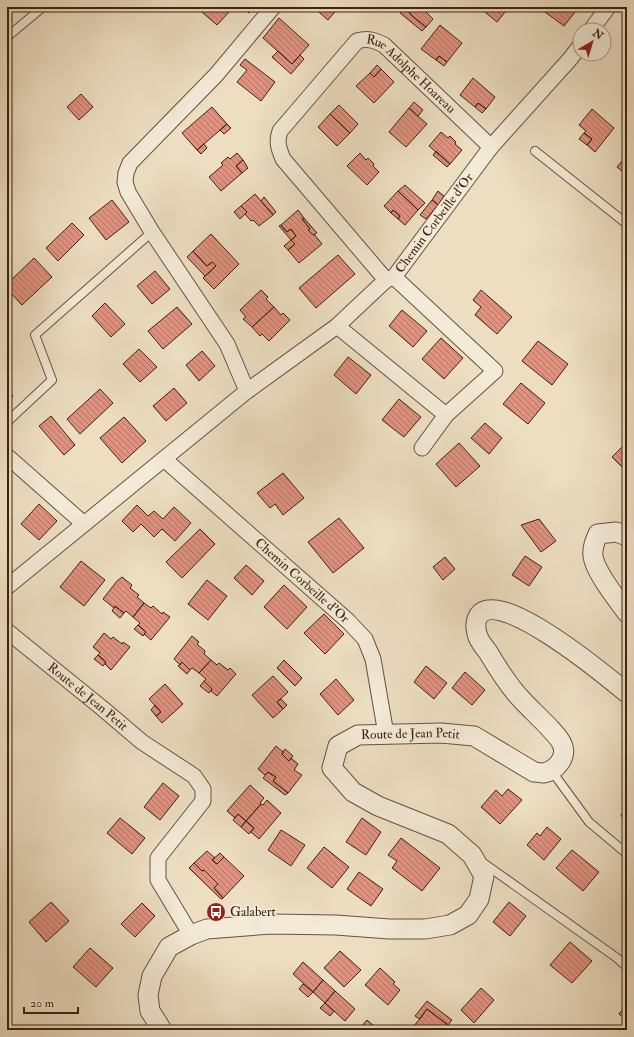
<svg xmlns="http://www.w3.org/2000/svg" width="634" height="1037" font-family="'IM FELL Double Pica',serif">
  <style>
    .building { fill: url(#building-back-hatch); stroke: #3d2212 }
    .lines { fill: none; stroke-linecap: round; stroke-linejoin: round }
    .service-casing { stroke: #69513e; stroke-width: 10 }
    .minor-casing { stroke: #69513e; stroke-width: 17 }
    .tertiary-casing { stroke: #69513e; stroke-width: 21 }
    .service { stroke: #f3ead7; stroke-width: 8 }
    .minor { stroke: #f3ead7; stroke-width: 15 }
    .tertiary { stroke: #f3ead7; stroke-width: 19 }
    .labels { text-anchor: middle; dominant-baseline: central; stroke-width: 3.5; stroke-linejoin: round; paint-order: stroke }
    .street-label { font-size: 13px; fill: #3d2212; stroke: #f3ead7 }
    .poi-label { font-size: 13px; fill: #3d2212; stroke: #f3ead7; text-anchor: start }
  </style>
  <defs>
    <pattern id="building-back-hatch" width="6" height="6" patternUnits="userSpaceOnUse"><rect width="6" height="6" fill="#e0927f"/><path d="M-1 5l2 2M0 0l6 6M5-1l2 2" fill="none" stroke="#b77767"/></pattern>
  </defs>
  <rect width="100%" height="100%" fill="#eddec2"/>
  <filter id="stains"><feTurbulence type="fractalNoise" baseFrequency=".005" numOctaves="4"/><feColorMatrix values="0 0 0 0 .2 0 0 0 0 .09 0 0 0 0 .02 0 0 0 .5 -.17"/></filter>
  <radialGradient id="worn" r=".72"><stop offset=".6" stop-color="#630" stop-opacity="0"/><stop offset="1" stop-color="#630" stop-opacity=".3"/></radialGradient>
  <path class="building" d="M196,7H223L229,12L217,25Z
    M242,7H255L249,13Z
    M313,7H339L328,20Z
    M405,7H421L433,19L426,27L411,15V14L404,8Z
    M479,7H509L497,22Z
    M542,7H579L564,26L541,9Z
    M404,8L411,14V15L426,27L422,31L400,13Z
    M279,18L309,45L292,64L263,38Z
    M440,25L462,43L447,62L439,56L436,60L421,49Z
    M278,51L292,64L300,55L304,59L291,74L272,57Z
    M439,56L447,62L444,66L436,60Z
    M245,59L275,82L261,101L237,82L247,70L240,65Z
    M377,65L381,69L374,77L370,73Z
    M381,69L394,82L374,103L356,86L370,73L374,77Z
    M473,78L495,97L486,109L478,103L475,107L460,95Z
    M81,94L93,107L79,120L67,107Z
    M414,102L423,110L418,116L409,108Z
    M478,103L486,109L482,113L475,107Z
    M339,105L358,124L350,133L330,114Z
    M212,107L227,124L197,150L182,133Z
    M409,108L427,124L406,147L389,132Z
    M592,109L614,128L595,152L587,145L592,139L584,133L586,131L579,125Z
    M330,114L350,133L337,146L318,127Z
    M227,124L231,128L224,134L220,130Z
    M441,132L448,138L450,136L456,142L455,144L462,150L450,164L429,146Z
    M584,133L592,139L587,145L579,139Z
    M204,144L207,148L201,154L197,150Z
    M436,151L450,164L447,167L433,155Z
    M237,153L243,160L236,166L242,173L221,191L209,177L223,165L221,163L228,157L230,159Z
    M360,153L366,160L368,158L374,164L373,166L379,172L367,185L347,166Z
    M243,160L248,168L242,173L236,166Z
    M622,161L627,165V175L617,167Z
    M405,185L425,203L418,210L398,191Z
    M398,191L418,210L405,225L398,219L400,216L393,210L391,213L384,206Z
    M438,191L444,196L438,205L432,200Z
    M255,194L273,215L259,226L253,220L251,221L245,214L247,212L241,206Z
    M264,197L276,212L273,215L261,201Z
    M112,200L129,222L106,240L89,218Z
    M432,200L438,205L426,219L420,215Z
    M241,206L247,212L240,219L234,212Z
    M298,210L304,218L302,219L310,229L308,230L313,235L314,234L322,244L299,263L288,250L295,244L291,240L296,236L291,229L287,232L281,225Z
    M393,210L400,216L398,219L391,213Z
    M304,218L317,233L313,235L308,230L310,229L302,219Z
    M72,223L84,235L58,261L46,248Z
    M281,225L287,232L291,229L296,236L291,240L279,226Z
    M211,234L239,264L214,289L203,278L216,266L212,262L207,266L193,251Z
    M291,240L295,244L288,250L284,246Z
    M193,251L207,266L212,262L216,266L205,276L187,257Z
    M338,255L355,274L316,308L299,288Z
    M34,258L52,277L22,305L7,289V284Z
    M155,271L170,289L152,304L137,286Z
    M261,290L268,297L266,299L274,307L252,327L243,319L246,317L240,310Z
    M481,290L512,317L497,334L475,315L481,307L473,300Z
    M105,303L125,324L111,337L92,316Z
    M177,307L192,324L163,349L148,331Z
    M274,307L281,315L283,313L290,320L269,341L262,334L260,336L252,327Z
    M402,310L427,331L413,347L389,326Z
    M441,338L463,358L444,379L422,359Z
    M538,341L568,364L552,385L522,361Z
    M139,349L157,367L140,382L123,364Z
    M202,351L215,366L199,381L186,365Z
    M348,357L371,375L356,394L334,375Z
    M521,383L545,403L528,424L503,404Z
    M174,388L187,403L166,421L153,406Z
    M7,389L13,396L7,401Z
    M100,389L113,403L80,434L67,419Z
    M399,399L421,417L404,437L382,420Z
    M51,416L75,445L64,455L39,426Z
    M124,417L146,441L122,463L100,438Z
    M485,423L502,438L489,454L471,438Z
    M627,442V468L625,470L612,457Z
    M459,443L480,466L456,487L436,464Z
    M283,473L304,498L283,515L275,504L270,508L257,493Z
    M39,504L57,521L39,540L21,524Z
    M137,505L148,516L154,511L163,519L174,507L191,523L175,541L162,529L154,537L141,524L133,532L122,521Z
    M339,518L364,548L333,573L308,542Z
    M539,519L556,541L541,552L521,525Z
    M200,529L215,544L182,578L166,562Z
    M525,556L542,567L529,586L512,575Z
    M445,557L455,569L443,580L433,567Z
    M81,561L105,580L84,606L60,587Z
    M246,565L264,581L252,595L234,578Z
    M122,577L132,585L130,588L139,595L137,597L144,603L133,617L126,611L124,613L115,606L114,608L103,599L117,581Z
    M207,580L227,596L208,620L188,604Z
    M284,585L307,607L287,629L264,607Z
    M144,603L151,608L153,606L162,614L163,612L170,617L151,640L144,634L146,632L138,625L140,623L133,617Z
    M115,606L124,613L120,618L112,611Z
    M324,614L344,634L325,654L304,633Z
    M138,625L146,632L143,636L134,629Z
    M104,633L111,639L113,637L122,644L123,642L130,647L111,670L105,664L106,662L98,655L100,653L93,647Z
    M192,636L199,642L197,644L205,651L204,654L211,660L199,673L192,668L190,670L182,662L180,665L174,659Z
    M98,655L106,662L103,666L94,659Z
    M211,660L217,665L219,663L228,670L230,668L236,674L217,696L211,691L212,689L204,681L206,679L199,673Z
    M284,660L302,678L295,686L277,668Z
    M182,662L190,670L187,674L178,666Z
    M426,666L447,683L434,699L414,682Z
    M465,672L485,690L472,705L452,688Z
    M273,676L288,692L277,702L283,709L273,718L252,695Z
    M336,679L354,700L338,715L320,694Z
    M204,681L212,689L209,693L200,686Z
    M165,684L183,704L162,723L156,716L161,712L149,699Z
    M281,699L287,705L283,709L277,702Z
    M155,705L161,712L156,716L151,710Z
    M276,746L283,752L282,754L289,761L291,758L298,764L294,770L302,775L288,793L273,781L276,777L268,772L265,775L258,769Z
    M285,749L293,756L289,761L282,754Z
    M268,772L276,777L273,781L288,793L285,795L263,778Z
    M163,783L179,796L160,820L144,807Z
    M250,785L264,798L260,803L261,804L246,821L238,814L235,818L227,811Z
    M508,789L522,800L500,824L481,807L496,790L502,796Z
    M267,800L281,813L259,839L251,832L254,828L246,821L261,804L263,805Z
    M623,812L627,815V821L621,816Z
    M238,814L246,821L241,827L233,820Z
    M120,818L145,838L132,854L107,833Z
    M362,818L381,832L366,855L346,842Z
    M246,821L254,828L249,834L241,827Z
    M547,827L561,839L544,860L527,845L537,833L540,836Z
    M281,830L305,845L291,866L268,850Z
    M401,838L440,868L422,891L392,868L397,861L388,855Z
    M324,847L349,867L332,888L307,868Z
    M572,850L599,872L583,891L556,868Z
    M207,851L215,858L212,860L217,864L224,857L244,876L223,898L214,888L218,884L204,870L202,871L194,863Z
    M220,853L224,857L217,864L212,860Z
    M194,863L202,871L204,870L218,884L214,888L223,898L221,899L189,868Z
    M359,872L383,889L371,906L347,889Z
    M51,902L69,921L46,942L29,922Z
    M509,902L526,916L510,936L493,922Z
    M142,903L155,916L135,937L121,924Z
    M570,942L592,961L572,983L550,965Z
    M90,948L113,968L96,987L73,967Z
    M340,951L361,970L344,987L324,968Z
    M303,962L323,980L313,992L293,974Z
    M380,968L395,982L393,984L400,990L388,1005L365,985Z
    M323,980L335,991L325,1003L313,992Z
    M303,984L313,992L308,997L299,989Z
    M481,988L494,1000L474,1023L461,1010Z
    M335,991L355,1009L345,1021L325,1003Z
    M427,1001L452,1020L448,1025L427,1009L420,1019L415,1016Z
    M325,1003L334,1011L330,1016L320,1008Z
    M627,1004V1021L619,1014Z
    M427,1009L448,1025L445,1030H411Z
    M367,1020L379,1030H358Z"/>
  <g class="lines">
    <g class="service-casing">
      <path id="service" d="M7,37L43,7
        M535,151L627,224
        M7,422L52,380L35,335L152,232
        M551,770L589,822L627,854
        M482,862L617,958L627,967"/>
    </g>
    <g class="minor-casing">
      <g id="minor">
        <path d="M591,30L608,7"/>
        <path d="M394,277L495,371L446,415L422,448"/>
        <path id="s1" d="M386,280L283,159C279,149 276,142 280,131L357,41C368,38 374,40 384,45L491,147"/>
        <path d="M337,326L446,415"/>
        <path d="M247,391L227,344L152,232L128,192L125,182L126,173L130,163L216,75L273,7"/>
        <path d="M7,456L84,524"/>
        <path id="s2" d="M164,459L348,621L365,639L373,659L386,734"/>
        <path id="s3" d="M7,587L247,391L337,326L386,280L394,277L491,147L570,59L580,46"/>
        <path id="s4" d="M7,631L102,708L142,742L194,776L203,789V801L158,858V880L191,935"/>
      </g>
    </g>
    <g class="tertiary-casing">
      <g id="tertiary">
        <path d="M627,536L616,532L598,534C595,541 592,548 593,556C595,572 617,599 627,613"/>
        <path id="s5" d="M162,1030L150,1011L148,995L152,976L169,947L191,935L207,929L271,924L336,925L389,929H425L450,925L468,915L479,899L484,876L472,855L448,834L378,806L353,792L332,768L338,746L358,735L441,733L474,736L534,772C537,772 540,773 543,773C556,771 568,757 562,744C558,734 532,711 523,701C509,687 498,669 488,652C484,647 480,642 478,637C476,632 475,624 477,619C491,579 610,679 627,693"/>
      </g>
    </g>
    <use href="#service" class="service"/>
    <use href="#minor" class="minor"/>
    <use href="#tertiary" class="tertiary"/>
  </g>
  <defs>
    <g id="bus-disc" transform="scale(1)"><circle r="9.5" fill="#8f2418" stroke="#f3ead7"/><path d="M-5-6H5V4H4V6H2V4H-2V6H-4V4H-5ZM-3.5-4V0h7V-4ZM-3.5 1.2v1.5H-2V1.2ZM2 1.2v1.5H3.5V1.2Z" fill="#fff"/></g>
  </defs>
  <g fill-rule="evenodd">
    <use href="#bus-disc" x="216" y="912"/>
  </g>
  <g class="labels">
    <g class="street-label">
      <text stroke="none"><textPath href="#s1" startOffset="373">Rue Adolphe Hoareau</textPath></text>
      <text stroke="none"><textPath href="#s3" startOffset="564">Chemin Corbeille d'Or</textPath></text>
      <text stroke="none"><textPath href="#s2" startOffset="184">Chemin Corbeille d'Or</textPath></text>
      <text stroke="none"><textPath href="#s4" startOffset="104">Route de Jean Petit</textPath></text>
      <text stroke="none"><textPath href="#s5" startOffset="731">Route de Jean Petit</textPath></text>
    </g>
    <g class="poi-label">
      <text x="230" y="912">Galabert</text>
    </g>
  </g>
  <rect width="634" height="1037" fill="none" stroke="#eddec2" stroke-width="24"/>
  <rect x="8" y="8" width="618" height="1021" fill="none" stroke="#3d2212" stroke-width="2"/>
  <rect x="12" y="12" width="610" height="1013" fill="none" stroke="#3d2212"/>
  <g transform="translate(592 42) rotate(38)"><circle r="19" fill="#f3ead7" stroke="#aa9a88"/>
  <path d="M0-3L7 15L0 10L-7 15Z" fill="#8f2418"/>
  <text y="-6" font-size="11" font-weight="bold" text-anchor="middle" fill="#3d2212">N</text>
  </g>
  <path d="M24 1007v6h54v-6" fill="none" stroke="#3d2212" stroke-width="2"/>
  <text x="30" y="1007" font-size="12" fill="#3d2212" stroke="#f3ead7" stroke-width="3" paint-order="stroke">20 m</text>
  <rect width="100%" height="100%" filter="url(#stains)"/>
  <rect width="100%" height="100%" fill="url(#worn)"/>
</svg>
